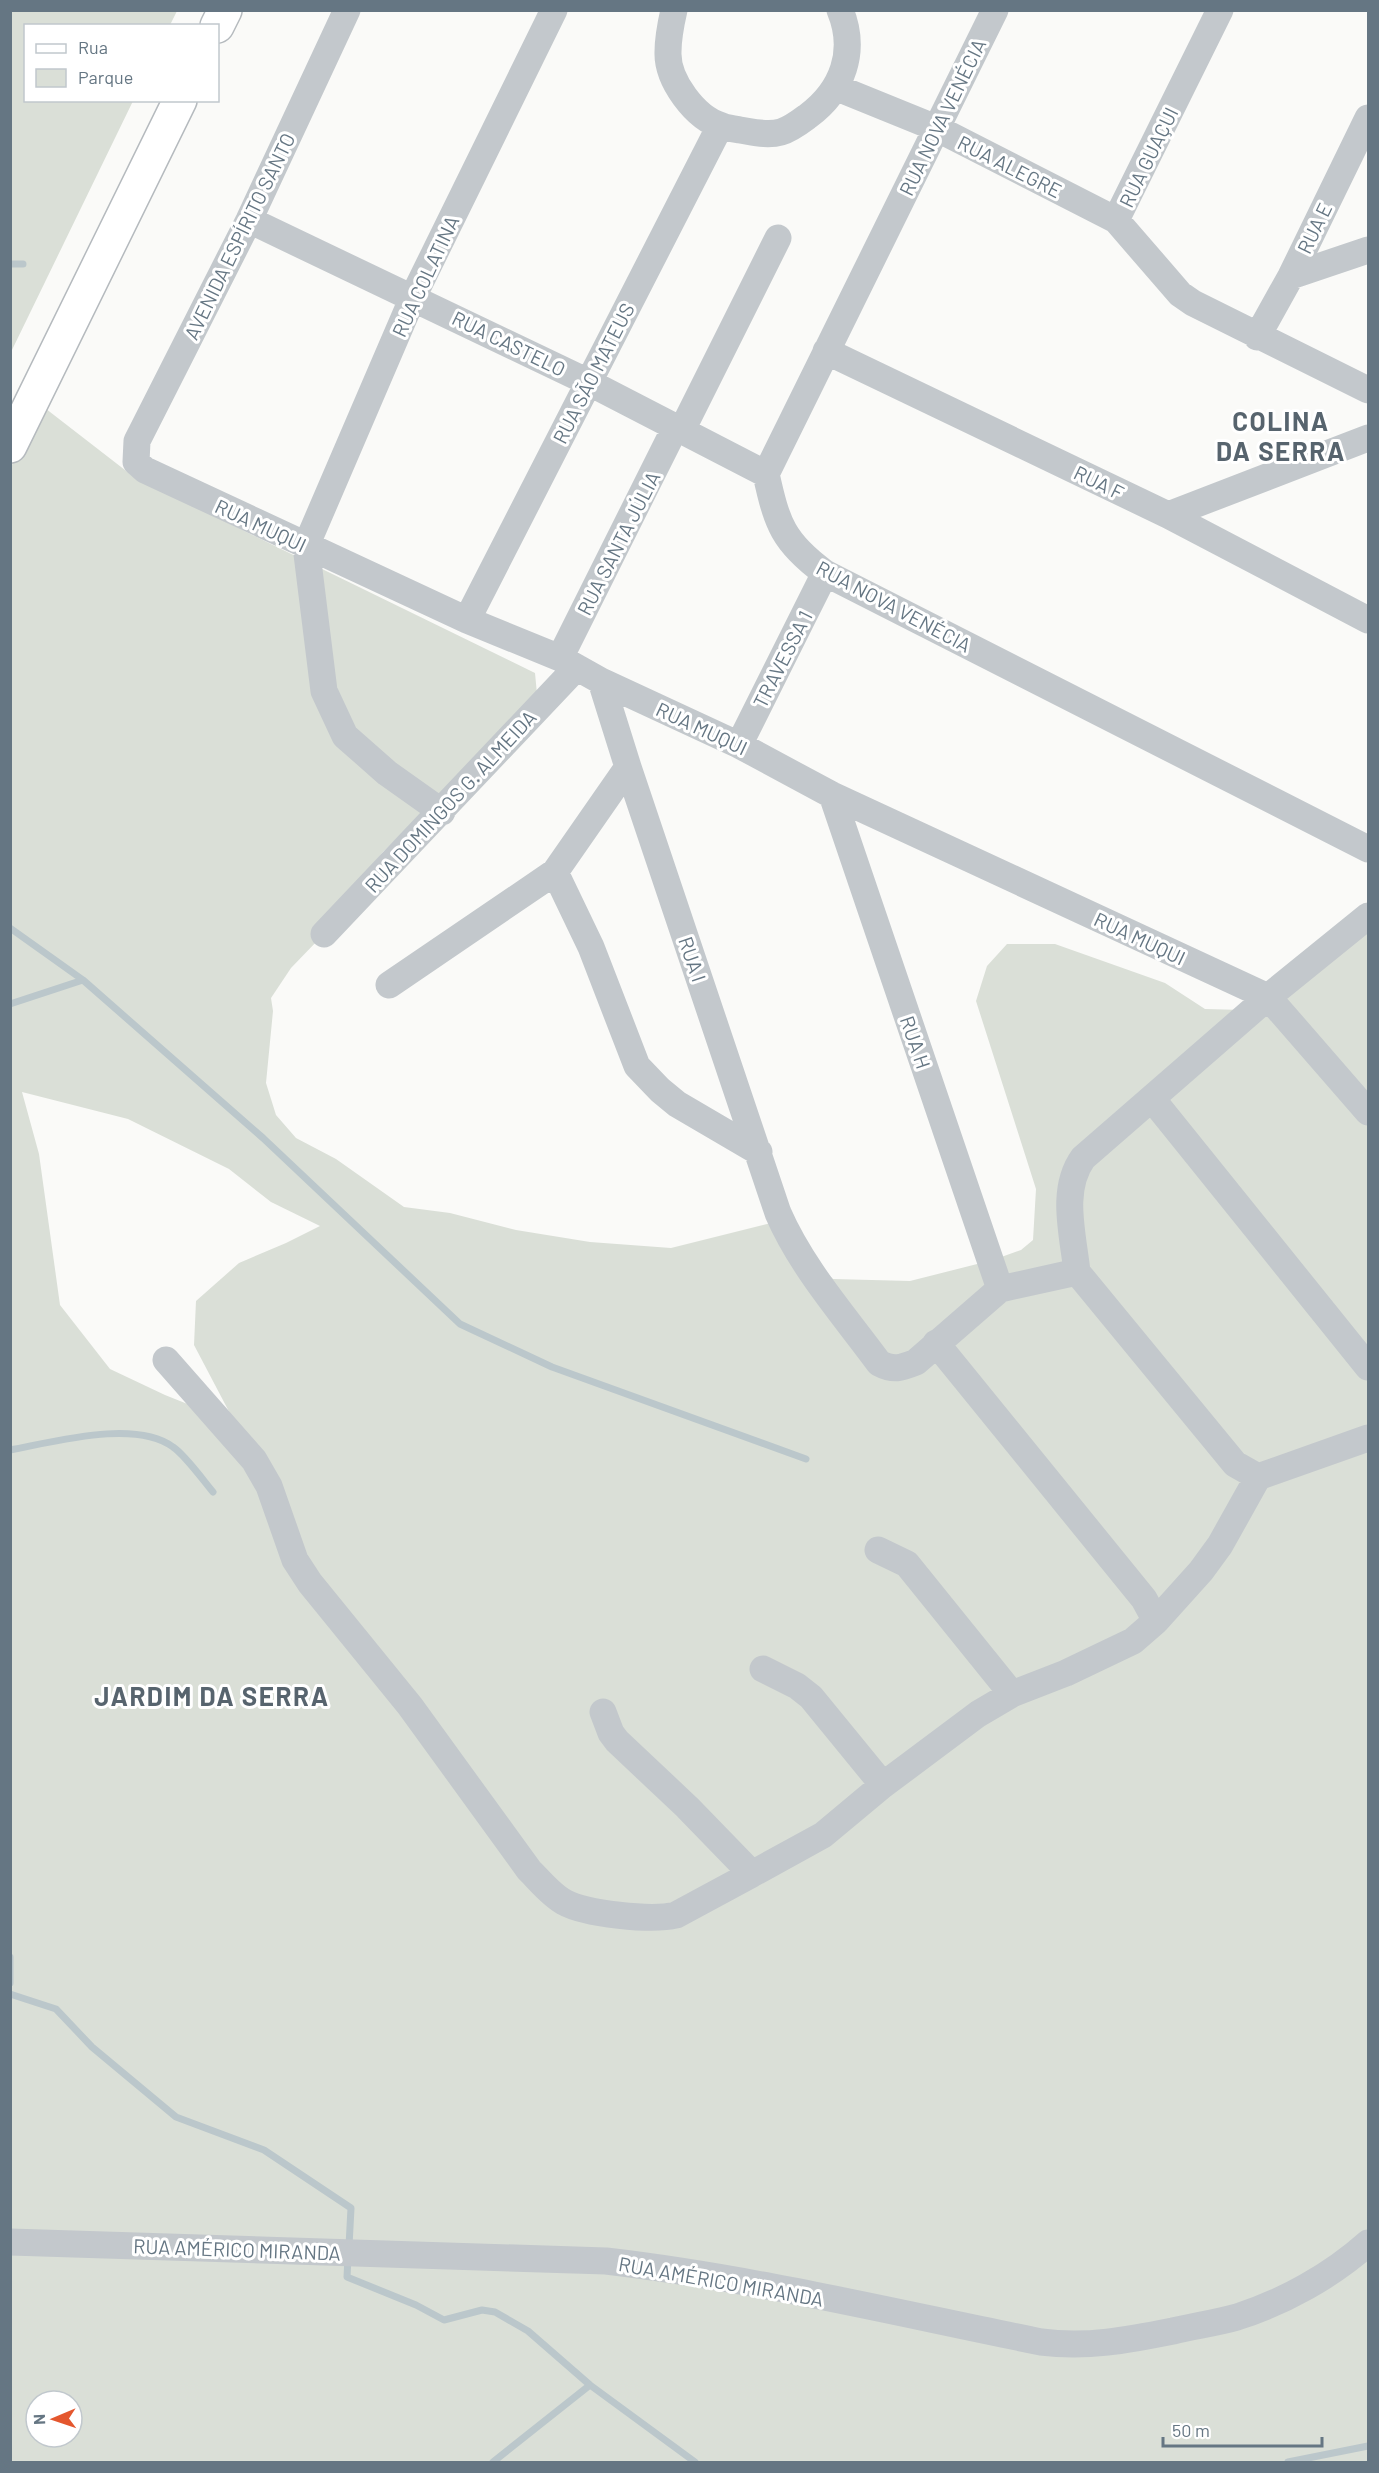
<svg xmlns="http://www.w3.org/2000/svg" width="1379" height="2473" font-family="Barlow,sans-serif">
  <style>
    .green { fill: #dadfd7; fill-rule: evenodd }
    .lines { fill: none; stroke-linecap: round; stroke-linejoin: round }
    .stream { stroke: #bbc7cb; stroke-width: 7 }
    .major-casing { stroke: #b5babe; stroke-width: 36 }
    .minor { stroke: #c3c8cc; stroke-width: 27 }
    .major { stroke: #fff; stroke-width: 33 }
    .labels { text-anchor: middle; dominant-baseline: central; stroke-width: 6; stroke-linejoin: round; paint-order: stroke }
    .street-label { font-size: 20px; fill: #657683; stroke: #fff }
    .district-label { font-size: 26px; font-weight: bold; letter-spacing: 1.5px; fill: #57646e; stroke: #fff }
  </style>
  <rect width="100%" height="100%" fill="#fafaf8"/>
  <path class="green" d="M11,10L177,11L170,25L26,26V100L133,101L11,352Z
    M41,405L134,477L535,673L537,694L493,745L383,852L333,913L319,939L291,968L271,998L273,1011L266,1083L276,1115L296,1138L336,1159L404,1207L450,1213L516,1230L590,1242L671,1248L775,1222L833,1279L910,1281L993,1260L1021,1250L1033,1240L1036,1189L976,1001L987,966L1007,944H1055L1165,983L1205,1009L1244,1010L1368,924V2462H11L10,469ZM22,1092L128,1119L229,1169L271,1202L320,1226L286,1243L239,1263L196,1301L194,1345L235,1423L165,1395L110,1369L60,1305L39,1154ZM36,2401H72V2437H36Z"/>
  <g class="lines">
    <path class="stream" d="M10,264H23
      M10,928L83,980L263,1138L460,1324L552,1367L806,1459
      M10,1004L83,980
      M10,1450C54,1442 135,1419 173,1447C185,1455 203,1480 213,1492
      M10,1957V1983
      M10,1994L56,2009L92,2047L176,2117L264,2150L351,2208L349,2246
      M348,2257L347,2277L416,2305L444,2320L482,2310L495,2312L528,2331L590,2385L695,2462
      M493,2462L590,2385
      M1288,2462L1368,2446"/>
    <g class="major-casing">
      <path id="major" d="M217,26L225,10
        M10,446L180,100"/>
    </g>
    <path class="minor" d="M347,10L249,220L137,441L136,462L145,470L467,620L560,658L601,681L739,745L832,795L1268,997L1368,1112
      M674,10C671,23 668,38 668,52C667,80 695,118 722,126C727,128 734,129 740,130C753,132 767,136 781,132C791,129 800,122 808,116C843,90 857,51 840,10
      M995,10L766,474C777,524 783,542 825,573L1368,849
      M835,87L936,128L1116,220L1180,294L1193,303L1368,390
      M249,220L588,382L766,474
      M1116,220L1220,10
      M1291,276L1368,250
      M1257,337L1291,276L1368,118
      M826,351L1168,515L1368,620
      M681,432L778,238
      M1168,515L1368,438
      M467,620L720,126
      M560,658L675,428
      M601,681L628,767L778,1213C802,1268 843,1314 879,1363C894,1371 901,1368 916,1362L1000,1289L1077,1272C1073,1234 1060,1190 1083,1158L1268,997L1368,916
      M739,745L825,573
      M832,795L1000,1289
      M442,812L387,773L345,736L324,691L306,546L413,297L554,10
      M555,872L591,947L637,1066L660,1090L677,1104L759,1152
      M324,934L576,668
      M389,985L555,872L628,767
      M1153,1100L1368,1367
      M1077,1272L1235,1464L1258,1477L1368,1438
      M166,1360L254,1460L269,1486L295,1560L310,1583L410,1706L529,1870C540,1881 551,1895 564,1902C585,1914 652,1921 676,1915L752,1874
      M878,1550L907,1564L1012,1694
      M1156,1621L1201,1571L1220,1545L1258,1477
      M763,1669L797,1686L811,1697L883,1785
      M603,1712L611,1733L617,1741L687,1807L752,1874L823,1835L883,1785L978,1714L1012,1694L1066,1673L1133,1641L1156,1621L1144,1599L936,1343
      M10,2242L606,2261C752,2278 897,2313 1041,2342C1087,2348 1128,2340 1173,2331C1194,2326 1216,2323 1237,2317C1284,2302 1331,2276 1368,2243"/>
    <use href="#major" class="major"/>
  </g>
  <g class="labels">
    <g class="street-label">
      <text transform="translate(942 117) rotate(-64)">RUA NOVA VENÉCIA</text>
      <text transform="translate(1148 157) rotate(-64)">RUA GUAÇUI</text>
      <text transform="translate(1010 166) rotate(27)">RUA ALEGRE</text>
      <text transform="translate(1314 228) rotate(-64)">RUA E</text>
      <text transform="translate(239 236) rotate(-64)">AVENIDA ESPÍRITO SANTO</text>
      <text transform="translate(425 276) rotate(-65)">RUA COLATINA</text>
      <text transform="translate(509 343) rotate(26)">RUA CASTELO</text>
      <text transform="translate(593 373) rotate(-63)">RUA SÃO MATEUS</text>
      <text transform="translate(1099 482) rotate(26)">RUA F</text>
      <text transform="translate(261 525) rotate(25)">RUA MUQUI</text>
      <text transform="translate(618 543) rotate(-63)">RUA SANTA JÚLIA</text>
      <text transform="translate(894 606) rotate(28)">RUA NOVA VENÉCIA</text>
      <text transform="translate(782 659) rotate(-63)">TRAVESSA 1</text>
      <text transform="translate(702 728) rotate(25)">RUA MUQUI</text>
      <text transform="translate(450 801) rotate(-47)">RUA DOMINGOS G. ALMEIDA</text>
      <text transform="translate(1140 938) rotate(25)">RUA MUQUI</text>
      <text transform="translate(693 959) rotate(71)">RUA I</text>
      <text transform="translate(916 1042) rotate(71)">RUA H</text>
      <text transform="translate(237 2249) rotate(2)">RUA AMÉRICO MIRANDA</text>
      <text transform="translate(721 2281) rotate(10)">RUA AMÉRICO MIRANDA</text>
    </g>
    <g class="district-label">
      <text x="1281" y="420">COLINA<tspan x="1281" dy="30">DA SERRA</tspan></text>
      <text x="212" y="1695">JARDIM DA SERRA</text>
    </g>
  </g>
  <rect width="1379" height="2473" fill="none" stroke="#657683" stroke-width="24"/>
  <rect x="24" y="24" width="195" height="78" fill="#ffffff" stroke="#c1c8cd" stroke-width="1.5"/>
  <rect x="36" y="44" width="30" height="9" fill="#ffffff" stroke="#c1c8cd" stroke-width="1.5"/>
  <text x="78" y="54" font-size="18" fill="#657683">Rua</text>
  <rect x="36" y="69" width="30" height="18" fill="#dadfd7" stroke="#c1c8cd" stroke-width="1.5"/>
  <text x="78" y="84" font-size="18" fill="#657683">Parque</text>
  <g transform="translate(54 2419) rotate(268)"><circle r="28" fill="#ffffff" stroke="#c1c8cd" stroke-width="1.5"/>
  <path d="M0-4.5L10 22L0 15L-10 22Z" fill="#e4572e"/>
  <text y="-9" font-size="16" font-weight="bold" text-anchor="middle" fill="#657683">N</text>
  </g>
  <path d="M1163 2437v9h159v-9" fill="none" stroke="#657683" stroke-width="3"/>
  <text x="1172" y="2437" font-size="18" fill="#657683" stroke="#ffffff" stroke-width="4.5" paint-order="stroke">50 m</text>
</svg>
